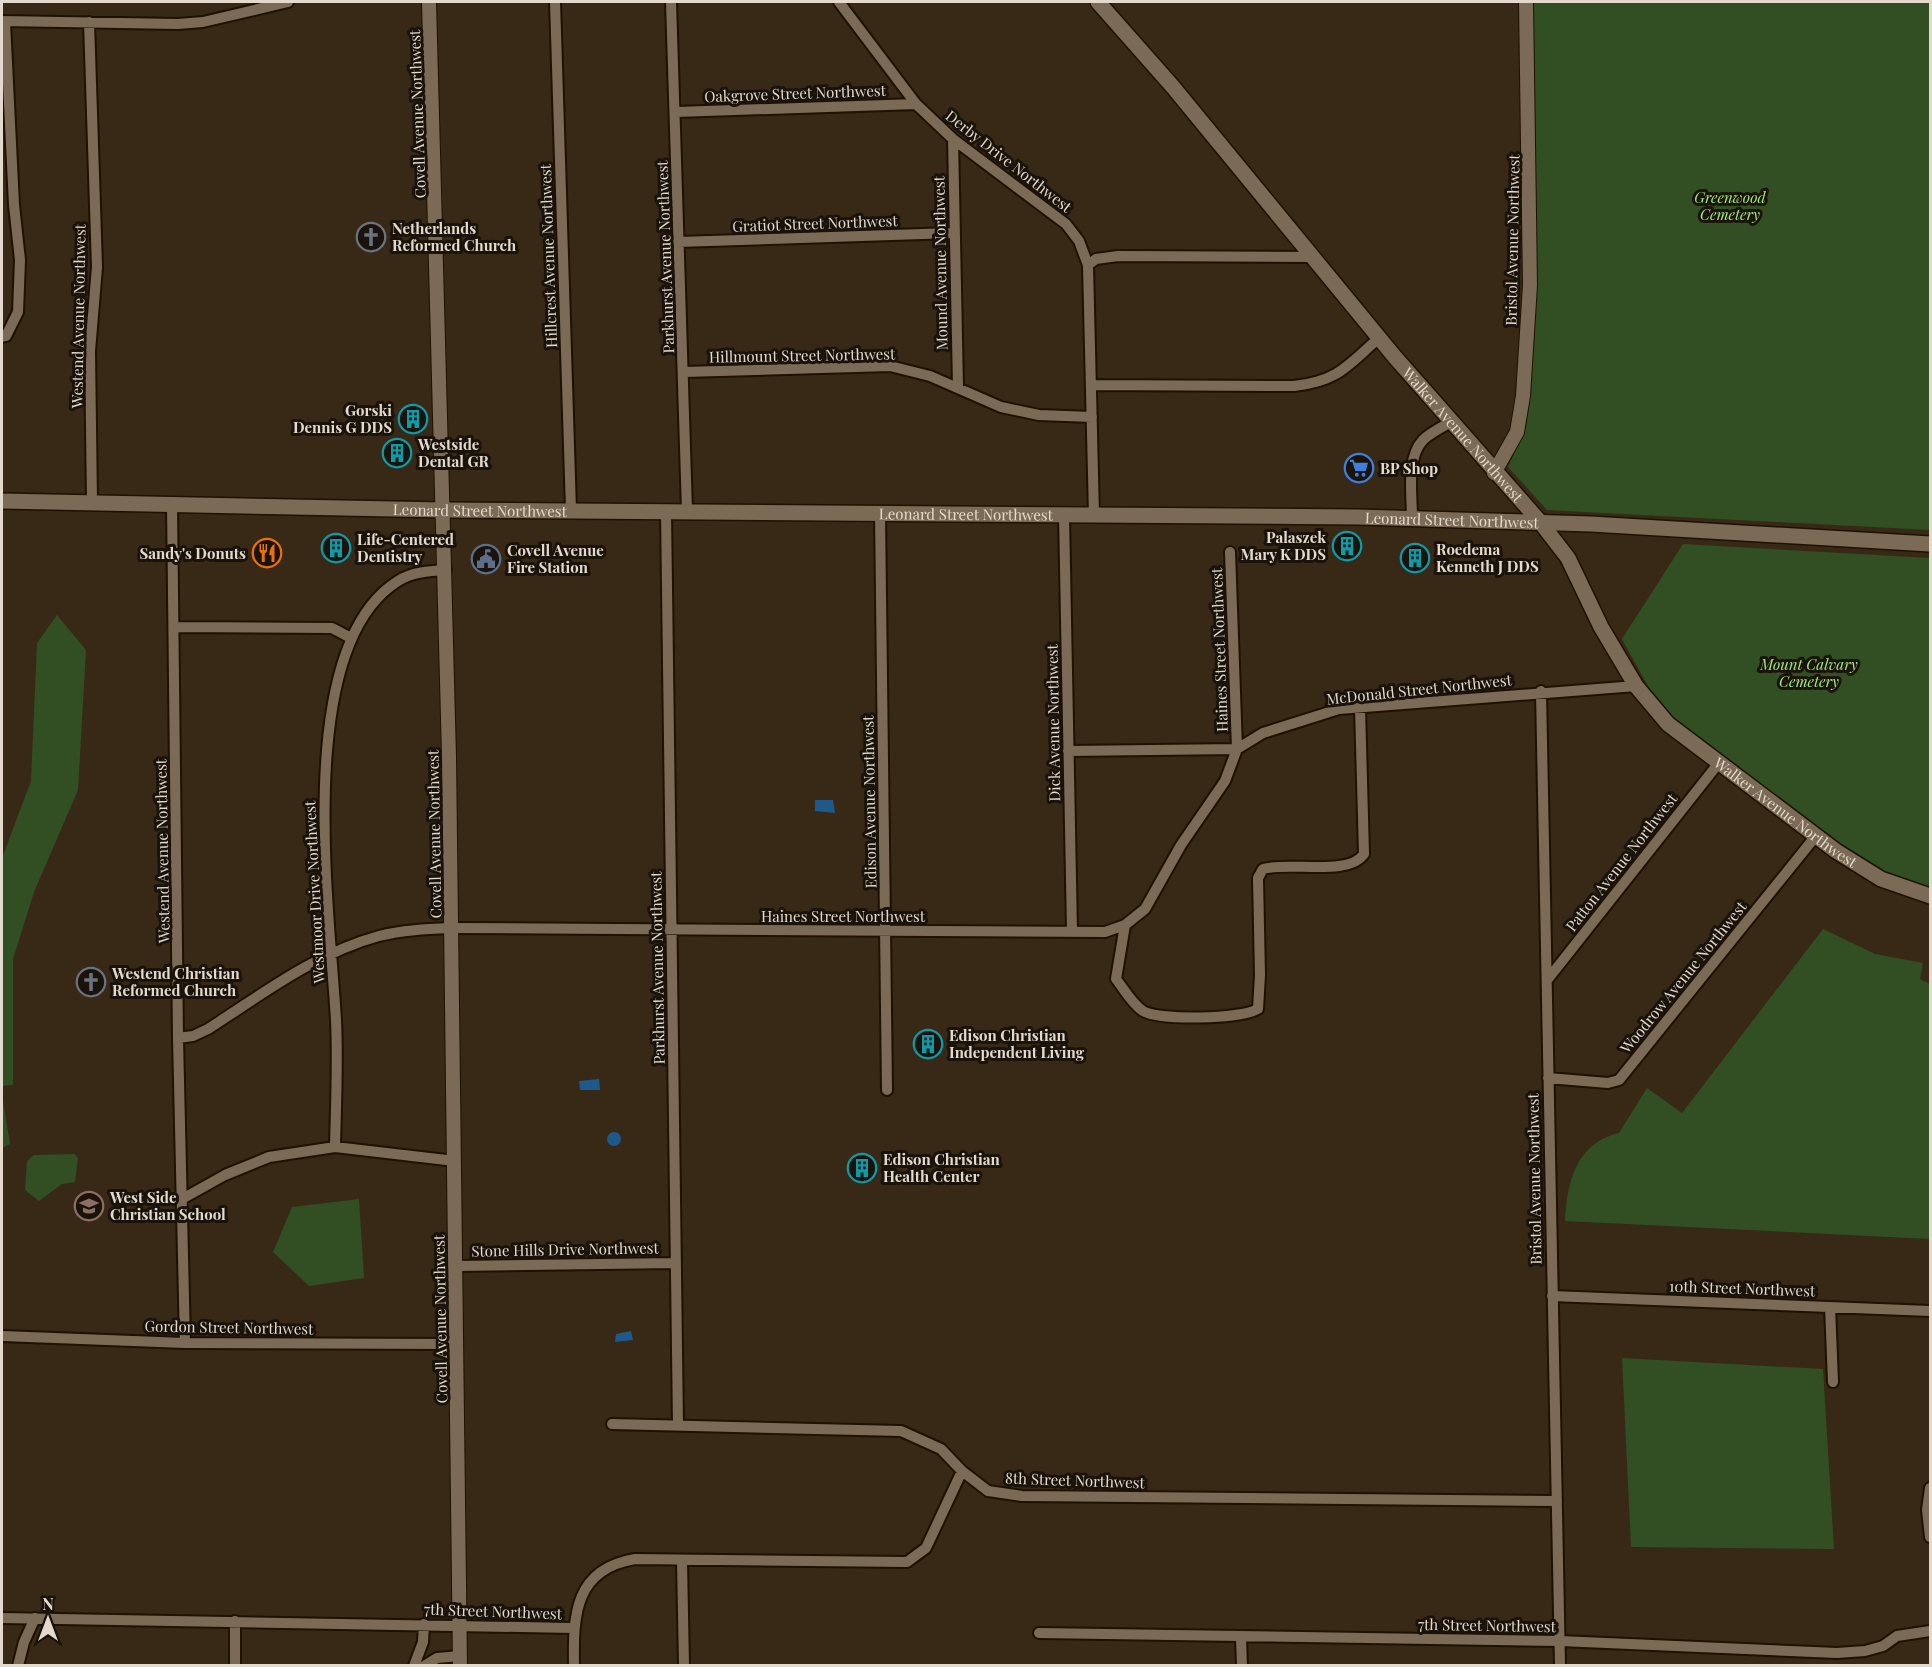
<svg xmlns="http://www.w3.org/2000/svg" width="1932" height="1667" font-family="'Playfair Display',serif">
  <style>
    .green { fill: #314f23 }
    .water { fill: #1e598b }
    .lines { fill: none; stroke-linecap: round; stroke-linejoin: round }
    .minor-casing { stroke: #1f1101; stroke-width: 14 }
    .tertiary-casing { stroke: #1f1101; stroke-width: 16 }
    .secondary-casing { stroke: #1f1101; stroke-width: 18 }
    .minor { stroke: #7b6a55; stroke-width: 10 }
    .tertiary { stroke: #7b6a55; stroke-width: 14 }
    .secondary { stroke: #7b6a55; stroke-width: 15 }
    .labels { text-anchor: middle; dominant-baseline: central; stroke-width: 6; stroke-linejoin: round; paint-order: stroke }
    .street-label { font-size: 15px; fill: #e3d9cd; stroke: #1a130b }
    .park-label { font-size: 15px; font-style: italic; fill: #a0e97f; stroke: #1a130b }
    .poi-label { font-size: 15px; font-weight: bold; fill: #e3d9cd; stroke: #1a130b; text-anchor: start }
  </style>
  <rect width="100%" height="100%" fill="#382916"/>
  <path class="green" d="M1527,2H1930V530L1547,510L1508,467L1526,427L1531,370Z
    M1683,544L1930,558V888L1893,876L1834,841L1683,729L1654,697L1622,639Z
    M57,615L86,650L78,790L34,892L13,959V1085L2,1086V858L31,781L37,643Z
    M1823,929L1875,954L1923,963L1920,979L1930,984V1239L1565,1221C1567,1182 1576,1143 1619,1133L1647,1088L1682,1113Z
    M2,1095L10,1144L2,1148Z
    M75,1154L78,1158L75,1182L62,1184L39,1201L25,1190L27,1161L34,1155Z
    M359,1199L364,1278L309,1286L273,1252L292,1207Z
    M1622,1358L1823,1369L1834,1549L1631,1547Z"/>
  <path class="water" d="M815,800H833L835,813L815,811Z
    M599,1079L600,1090H580L579,1081Z
    M607 1139a7 7 0 1 1 14 0a7 7 0 1 1-14 0Z
    M631,1331L633,1340L615,1342L616,1334Z"/>
  <g class="lines">
    <g class="minor-casing">
      <path id="minor" d="M555,2L571,510
        M671,2L687,511
        M839,2L916,104L953,139L1066,224L1079,241L1088,265L1094,516
        M2,21L178,24L203,22L288,2
        M89,22L97,267L90,351L92,502
        M676,112L916,104
        M953,139L958,387
        M678,242L953,233
        M1088,265L1096,259L1118,256L1314,257
        M2,337L6,336L18,312L20,260L14,205L5,22
        M684,372L890,366L930,376L1001,407L1039,415L1092,417
        M1093,385L1294,386C1339,381 1348,365 1380,337
        M172,504L178,1038L185,1343
        M666,511L678,1426
        M880,513L887,1090
        M1064,515L1072,931
        M1412,518C1412,495 1406,458 1423,440C1430,433 1442,427 1451,422
        M174,627L332,628L351,638
        M1541,691L1560,1666
        M1068,751L1237,749L1263,733L1339,709L1636,686
        M1125,925L1116,979C1124,989 1132,1004 1143,1011C1161,1021 1240,1019 1258,1009L1260,975L1258,878L1263,869C1290,861 1348,877 1364,854L1360,708
        M1548,979L1718,764
        M178,1038L193,1036L208,1029C261,995 316,953 379,936C402,930 428,929 452,928L1105,932L1125,925L1145,909L1181,845L1225,781L1237,749L1230,552
        M1548,1078L1608,1083L1619,1080L1815,837
        M335,1147C336,1104 338,1062 336,1020C330,913 292,647 398,581C412,572 429,571 446,570
        M182,1199L225,1175L269,1157L335,1147L455,1161
        M457,1266L675,1263
        M1552,1296L1930,1311
        M1830,1307L1833,1382
        M2,1336L185,1343L457,1344
        M612,1424L901,1431L941,1449L962,1471L988,1491L1022,1496L1557,1501
        M1930,1488L1927,1510L1930,1537
        M682,1561L684,1666
        M2,1618L573,1628
        M235,1621V1666
        M1039,1633L1560,1641L1837,1653L1865,1651L1883,1646L1897,1636L1930,1631
        M1241,1638L1242,1666
        M18,1666L24,1642L35,1618
        M414,1666L423,1642L424,1624
        M424,1666L437,1658L460,1656
        M574,1666C573,1614 575,1569 635,1559L907,1562L926,1548L962,1471"/>
    </g>
    <g class="tertiary-casing">
      <path id="tertiary" d="M429,2L449,756L460,1666
        M1494,473L1517,432L1523,396L1530,285L1526,2"/>
    </g>
    <g class="secondary-casing">
      <g id="secondary">
        <path id="s1" d="M1098,2L1173,87L1394,356L1541,523L1568,558L1601,627L1636,686L1668,724L1836,851L1881,879L1930,896"/>
        <path id="s2" d="M2,501L444,510L1358,517L1591,524L1930,544"/>
      </g>
    </g>
    <use href="#minor" class="minor"/>
    <use href="#tertiary" class="tertiary"/>
    <use href="#secondary" class="secondary"/>
  </g>
  <defs>
    <g id="church-ring" transform="scale(1.5)"><circle r="9.5" fill="#1a130b" stroke="#6b7280" stroke-width="1.5"/><path d="M-1.2-6h2.4v3.5h3.3v2.4h-3.3V6h-2.4V-.1h-3.3v-2.4h3.3Z" fill="#6b7280"/></g>
    <g id="building-ring" transform="scale(1.5)"><circle r="9.5" fill="#1a130b" stroke="#0f9aa8" stroke-width="1.5"/><path d="M-4-6H4V6H1V3H-1V6H-4ZM-2.5-4.3h1.7v1.8h-1.7ZM.8-4.3h1.7v1.8H.8ZM-2.5-1h1.7V.8h-1.7ZM.8-1h1.7V.8H.8Z" fill="#0f9aa8"/></g>
    <g id="supermarket-ring" transform="scale(1.5)"><circle r="9.5" fill="#1a130b" stroke="#3f7fe0" stroke-width="1.5"/><path d="M-6-5.5h2.5l.6 2H6L4.5 2H-2.5L-4.4-4H-6ZM-1.5 3.2a1.3 1.3 0 1 0 .1 0ZM3 3.2a1.3 1.3 0 1 0 .1 0Z" fill="#3f7fe0"/></g>
    <g id="restaurant-ring" transform="scale(1.5)"><circle r="9.5" fill="#1a130b" stroke="#e8710a" stroke-width="1.5"/><path d="M-5-6h1v4h1v-4h1v4h1v-4h1v5L-1.5 .5V6h-2V.5L-5-1ZM5-6V6H3V1.5H1.5Q1.5-4 5-6Z" fill="#e8710a"/></g>
    <g id="civic-ring" transform="scale(1.5)"><circle r="9.5" fill="#1a130b" stroke="#5c6f8a" stroke-width="1.5"/><path d="M-.6-6.5H3V-4.5H.6V-3L4-1V1h2V6H-6V1h2V-1L-.6-3ZM-1.2 2.5V6h2.4V2.5Z" fill="#5c6f8a"/></g>
    <g id="school-ring" transform="scale(1.5)"><circle r="9.5" fill="#1a130b" stroke="#8d6e63" stroke-width="1.5"/><path d="M0-5L7-2L0 1L-7-2ZM-4 1L0 2.5L4 1V4Q0 6-4 4Z" fill="#8d6e63"/></g>
  </defs>
  <g fill-rule="evenodd">
    <use href="#church-ring" x="371" y="237"/>
    <use href="#building-ring" x="413" y="419"/>
    <use href="#building-ring" x="397" y="453"/>
    <use href="#supermarket-ring" x="1359" y="468"/>
    <use href="#building-ring" x="1347" y="546"/>
    <use href="#building-ring" x="336" y="548"/>
    <use href="#restaurant-ring" x="267" y="553"/>
    <use href="#building-ring" x="1415" y="558"/>
    <use href="#civic-ring" x="486" y="559"/>
    <use href="#church-ring" x="91" y="982"/>
    <use href="#building-ring" x="928" y="1044"/>
    <use href="#building-ring" x="862" y="1168"/>
    <use href="#school-ring" x="89" y="1206"/>
  </g>
  <g class="labels">
    <g class="street-label">
      <text transform="translate(795 93) rotate(-2)">Oakgrove Street Northwest</text>
      <text transform="translate(417 114) rotate(-92)">Covell Avenue Northwest</text>
      <text transform="translate(1009 161) rotate(38)">Derby Drive Northwest</text>
      <text transform="translate(815 223) rotate(-2)">Gratiot Street Northwest</text>
      <text transform="translate(1512 240) rotate(-89)">Bristol Avenue Northwest</text>
      <text transform="translate(548 256) rotate(-92)">Hillcrest Avenue Northwest</text>
      <text transform="translate(665 257) rotate(-92)">Parkhurst Avenue Northwest</text>
      <text transform="translate(940 263) rotate(-91)">Mound Avenue Northwest</text>
      <text transform="translate(78 316) rotate(-89)">Westend Avenue Northwest</text>
      <text transform="translate(802 355) rotate(-1)">Hillmount Street Northwest</text>
      <text stroke="none"><textPath href="#s1" startOffset="566">Walker Avenue Northwest</textPath></text>
      <text stroke="none"><textPath href="#s2" startOffset="478">Leonard Street Northwest</textPath></text>
      <text stroke="none"><textPath href="#s2" startOffset="964">Leonard Street Northwest</textPath></text>
      <text stroke="none"><textPath href="#s2" startOffset="1450">Leonard Street Northwest</textPath></text>
      <text transform="translate(1219 650) rotate(-92)">Haines Street Northwest</text>
      <text transform="translate(1419 689) rotate(-6)">McDonald Street Northwest</text>
      <text transform="translate(1053 723) rotate(-91)">Dick Avenue Northwest</text>
      <text transform="translate(869 802) rotate(-91)">Edison Avenue Northwest</text>
      <text stroke="none"><textPath href="#s1" startOffset="1070">Walker Avenue Northwest</textPath></text>
      <text transform="translate(434 834) rotate(-91)">Covell Avenue Northwest</text>
      <text transform="translate(162 851) rotate(-91)">Westend Avenue Northwest</text>
      <text transform="translate(1621 862) rotate(-52)">Patton Avenue Northwest</text>
      <text transform="translate(314 892) rotate(-93)">Westmoor Drive Northwest</text>
      <text x="843" y="916">Haines Street Northwest</text>
      <text transform="translate(657 968) rotate(-91)">Parkhurst Avenue Northwest</text>
      <text transform="translate(1683 977) rotate(-51)">Woodrow Avenue Northwest</text>
      <text transform="translate(1534 1179) rotate(-91)">Bristol Avenue Northwest</text>
      <text transform="translate(565 1249) rotate(-1)">Stone Hills Drive Northwest</text>
      <text transform="translate(1742 1288) rotate(2)">10th Street Northwest</text>
      <text transform="translate(440 1319) rotate(-91)">Covell Avenue Northwest</text>
      <text transform="translate(229 1327) rotate(1)">Gordon Street Northwest</text>
      <text transform="translate(1075 1480) rotate(2)">8th Street Northwest</text>
      <text transform="translate(493 1611) rotate(2)">7th Street Northwest</text>
      <text transform="translate(1487 1625) rotate(1)">7th Street Northwest</text>
    </g>
    <g class="park-label">
      <text x="1730" y="197">Greenwood<tspan x="1730" dy="17">Cemetery</tspan></text>
      <text x="1809" y="664">Mount Calvary<tspan x="1809" dy="17">Cemetery</tspan></text>
    </g>
    <g class="poi-label">
      <text x="392" y="228">Netherlands<tspan x="392" dy="17">Reformed Church</tspan></text>
      <text x="392" y="410" text-anchor="end">Gorski<tspan x="392" dy="17">Dennis G DDS</tspan></text>
      <text x="418" y="444">Westside<tspan x="418" dy="17">Dental GR</tspan></text>
      <text x="1380" y="468">BP Shop</text>
      <text x="1326" y="537" text-anchor="end">Palaszek<tspan x="1326" dy="17">Mary K DDS</tspan></text>
      <text x="357" y="539">Life-Centered<tspan x="357" dy="17">Dentistry</tspan></text>
      <text x="1436" y="549">Roedema<tspan x="1436" dy="17">Kenneth J DDS</tspan></text>
      <text x="507" y="550">Covell Avenue<tspan x="507" dy="17">Fire Station</tspan></text>
      <text x="246" y="553" text-anchor="end">Sandy's Donuts</text>
      <text x="112" y="973">Westend Christian<tspan x="112" dy="17">Reformed Church</tspan></text>
      <text x="949" y="1035">Edison Christian<tspan x="949" dy="17">Independent Living</tspan></text>
      <text x="883" y="1159">Edison Christian<tspan x="883" dy="17">Health Center</tspan></text>
      <text x="110" y="1197">West Side<tspan x="110" dy="17">Christian School</tspan></text>
    </g>
  </g>
  <rect width="1932" height="1667" fill="none" stroke="#e3d9cd" stroke-width="6"/>
  <g transform="translate(48 1619)" stroke="#1a130b" stroke-width="4.5" paint-order="stroke">
  <path d="M0-4.5L10 22L0 15L-10 22Z" fill="#e3d9cd"/>
  <text y="-9" font-size="16" font-weight="bold" text-anchor="middle" fill="#e3d9cd">N</text>
  </g>
</svg>
